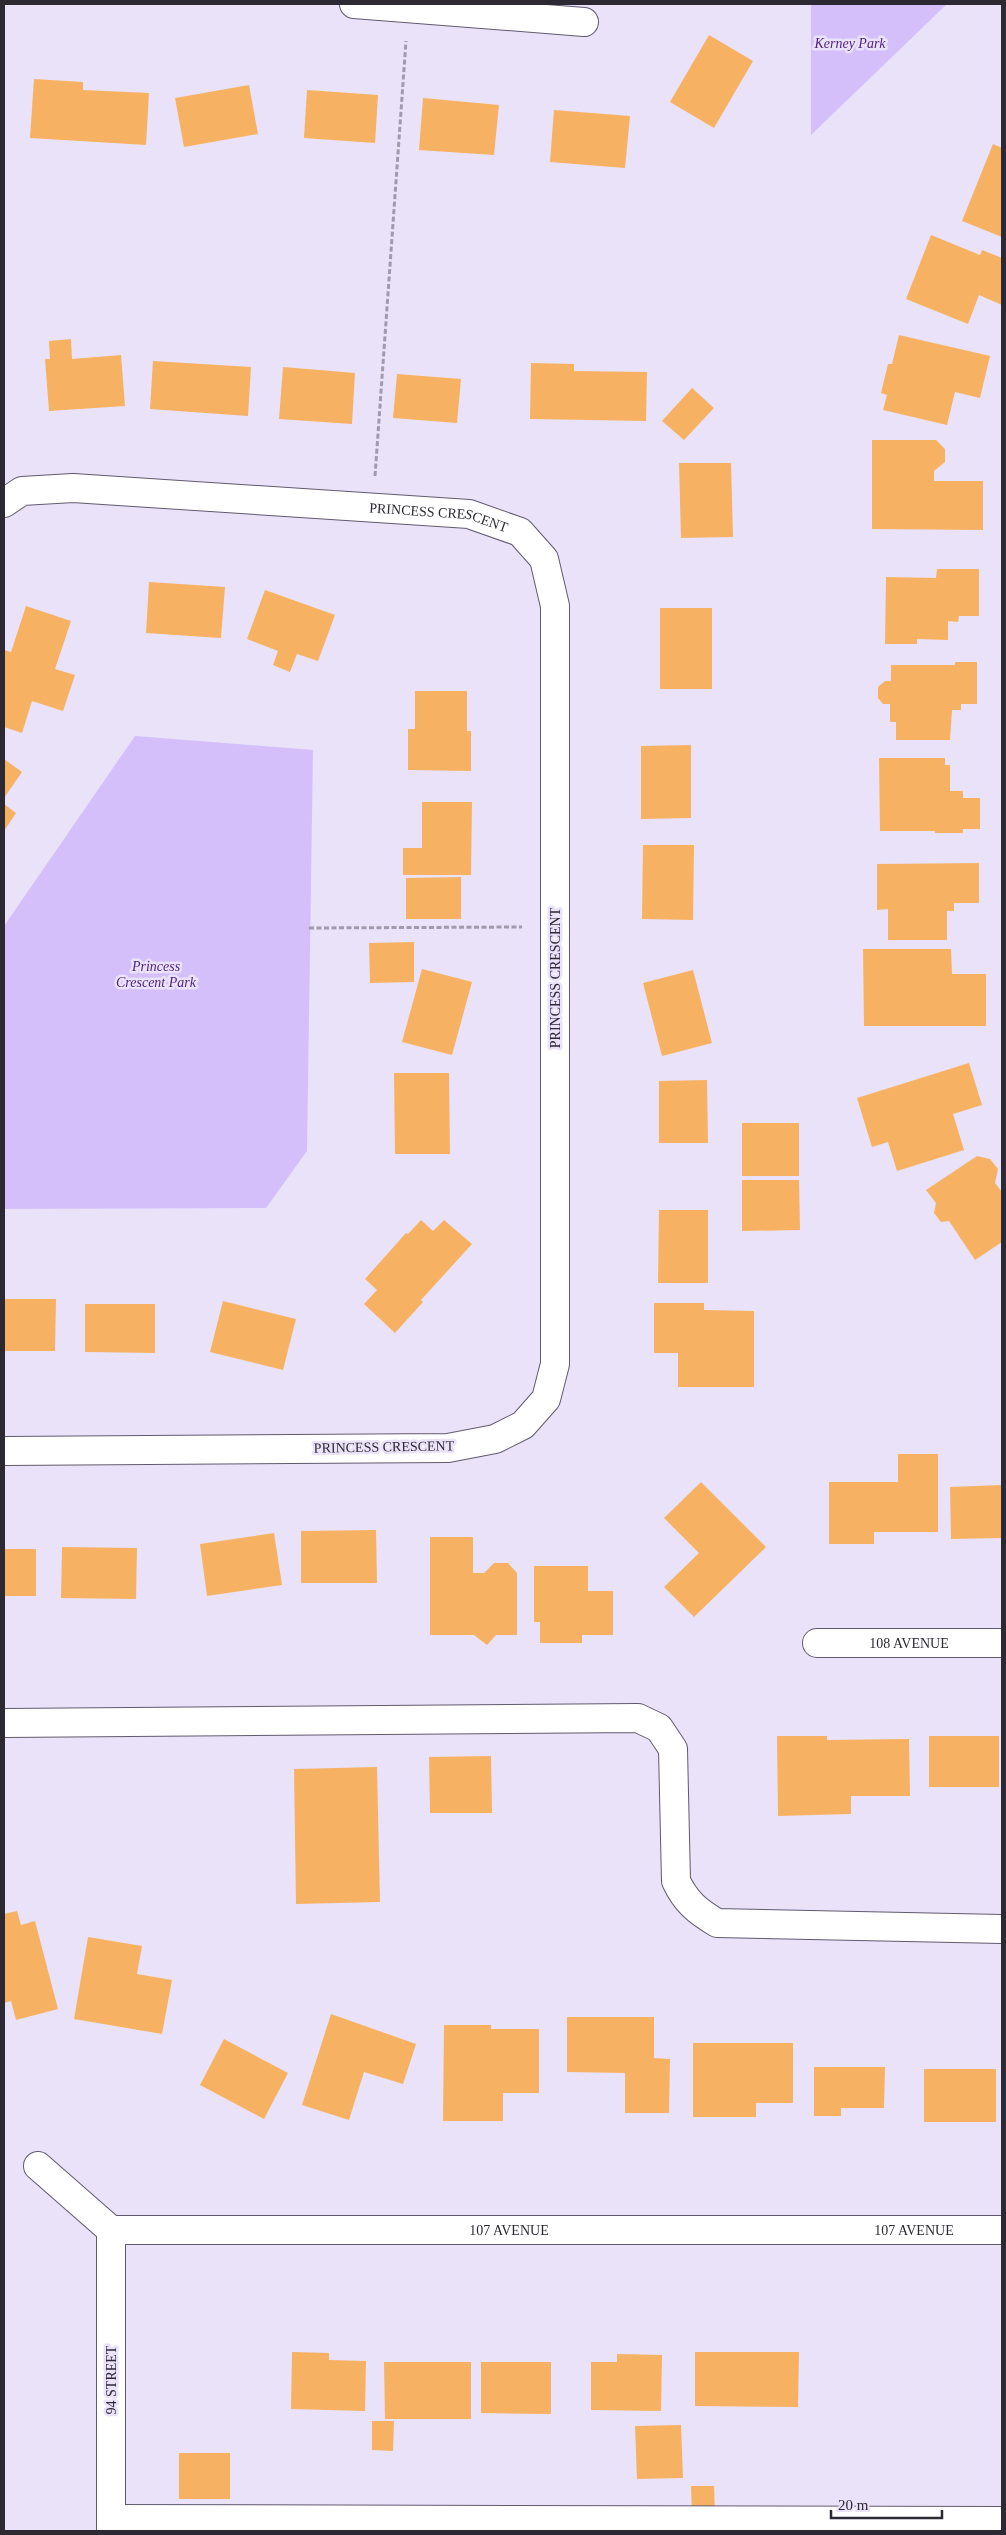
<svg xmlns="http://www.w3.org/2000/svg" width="1006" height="2535" font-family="Georgia,serif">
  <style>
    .green { fill: #d4bffb }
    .building { fill: #f6b262 }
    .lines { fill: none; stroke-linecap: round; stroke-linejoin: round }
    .minor-casing { stroke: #615a6e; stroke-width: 30 }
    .path { stroke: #a09aac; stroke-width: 3; stroke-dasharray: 5 2.5; stroke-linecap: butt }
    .minor { stroke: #fff; stroke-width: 28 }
    .labels { text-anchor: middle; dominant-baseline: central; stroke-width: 5; stroke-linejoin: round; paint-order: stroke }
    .park-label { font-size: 14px; font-style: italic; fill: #512284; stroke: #eae2f9 }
    .street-label { font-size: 14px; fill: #2c2932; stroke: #eae2f9 }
  </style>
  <rect width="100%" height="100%" fill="#eae2f9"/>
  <path class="green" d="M811,4H947L811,135Z
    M135,736L313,750L307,1151L266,1208L4,1209V926Z"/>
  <path class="building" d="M709,35L753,61L714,128L670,102Z
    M34,79L83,82V90L149,93L146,145L30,138Z
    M249,85L258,134L184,147L175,98Z
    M307,90L378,95L375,143L304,138Z
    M423,98L499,105L494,155L419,150Z
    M554,110L630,116L625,168L550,162Z
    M993,144L1002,148V237L962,221Z
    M931,235L980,255L982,250L1002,258V305L979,295L968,324L906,299Z
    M899,335L990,356L980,398L955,392L947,425L883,410L887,395L881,393L888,364H892Z
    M71,339L72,359L121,355L125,406L49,411L45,359H50L49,341Z
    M153,361L251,367L248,416L150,409Z
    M531,363L574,364V371L647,372L646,421L530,419Z
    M283,367L355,373L352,424L279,419Z
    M397,374L461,379L457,423L393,418Z
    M692,388L714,408L684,440L662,421Z
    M872,440H936L945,449V462L934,471V481H983V530L872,529Z
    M679,463H731L733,537L681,538Z
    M937,569H979V616H959L958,622L948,621V640L917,639V644H885L886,577L936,578Z
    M149,582L225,587L221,638L146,633Z
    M265,590L335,615L318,661L297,654L290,672L273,665L278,651L247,639Z
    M26,606L71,621L55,669L75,675L63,711L32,701L22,733L4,727V650L11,652Z
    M660,608H712V689H660Z
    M955,662H977V704H961V710H952L950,740H896V722H890V704H883L878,698V687L885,681H891V665H955Z
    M415,691H467V731H471V771L408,770V729H415Z
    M691,745V818L641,819V746Z
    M879,758H945V765H950V791H963V798H980V829H963V833H935V831H880Z
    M4,759L22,772L4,798Z
    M422,802H472L471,875H403V848H422Z
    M4,804L16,813L4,831Z
    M643,845H694L693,920L642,919Z
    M979,863V903H954V911H947V940H888V909L877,910V864Z
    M461,877V919H406V878Z
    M414,942V982L370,983L369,943Z
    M863,949H951L952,974H986V1026H864Z
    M422,969L472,982L452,1055L402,1042Z
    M693,970L712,1043L662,1056L643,983Z
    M969,1063L982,1105L953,1114L964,1150L897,1171L888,1142L872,1147L857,1098Z
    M394,1073H449L450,1154H395Z
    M707,1080L708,1143H659V1081Z
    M742,1123H799V1176H742Z
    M977,1156L990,1159L998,1169L995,1183L1002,1192V1242L975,1260L949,1221L941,1222L934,1213L936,1203L926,1190Z
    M742,1180H799L800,1230L742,1231Z
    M659,1210H708V1283H658Z
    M421,1220L433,1231L444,1220L472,1244L421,1300L423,1302L395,1333L364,1304L377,1290L365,1279L406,1233L408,1234Z
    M4,1299H56L55,1351H4Z
    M223,1301L296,1319L283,1370L210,1352Z
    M654,1303H704V1310L754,1311V1387H678V1353H654Z
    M85,1304H155V1353L85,1352Z
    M898,1454H938V1532H874V1544H829V1482H898Z
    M701,1482L766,1547L694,1617L664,1587L699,1553L664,1518Z
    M1002,1485V1538L951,1539L950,1487Z
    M376,1530L377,1583H301V1531Z
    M274,1533L282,1585L207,1596L200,1544Z
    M430,1537H473V1573H484L494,1563H508L517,1573V1635H496L487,1645L474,1635H430Z
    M62,1547L137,1548L136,1599L61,1598Z
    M4,1549H36V1596H4Z
    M534,1566H588V1591H613V1635H582V1643H540V1622H534Z
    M777,1736H827V1740L909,1739L910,1796H851V1814L778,1816Z
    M929,1736H999V1787H929Z
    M491,1756L492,1813H430L429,1757Z
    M377,1767L380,1902L296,1904L294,1769Z
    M17,1911L21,1925L35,1921L58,2009L16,2020L11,2001L4,2003V1914Z
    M88,1937L142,1946L137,1974L172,1980L162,2034L74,2019Z
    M331,2014L416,2044L403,2084L364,2072L349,2120L302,2105Z
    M567,2017H654V2058L670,2059L669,2113H625V2073L567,2072Z
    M444,2025H491V2029H539V2093H503V2121H443Z
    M224,2039L288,2073L264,2119L200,2085Z
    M693,2043H793V2103H756V2117H693Z
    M814,2067H885L884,2108H841V2116H814Z
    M924,2069H996V2122H924Z
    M292,2352L329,2353V2360L366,2361L365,2411L291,2409Z
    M695,2352H799L798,2407L695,2406Z
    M617,2354L662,2355L661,2411L591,2410V2362H617Z
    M384,2362H471V2419H385Z
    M481,2362H551V2414L481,2413Z
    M372,2421H394L393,2451L372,2450Z
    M681,2425L683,2478L637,2479L635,2426Z
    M179,2453H230V2499H179Z
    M691,2486H714L715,2515L692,2516Z"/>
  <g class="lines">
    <g class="minor-casing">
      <g id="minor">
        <path d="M354,4L584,22"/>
        <path id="s1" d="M4,503L22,491L73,488L469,514L520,532L544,559L555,606V1364L546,1399L523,1425L495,1439L448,1448L4,1451"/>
        <path id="s2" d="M817,1643H1002"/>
        <path d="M4,1723L638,1718L659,1728L673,1749L676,1881C686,1902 697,1911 717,1923L1002,1929"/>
        <path id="s3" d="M38,2166L111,2230H1002"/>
        <path d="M111,2519L1002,2521"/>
        <path d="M111,2531V2230"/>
      </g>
    </g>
    <path class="path" d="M375,476L406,41
      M309,928L522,927"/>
    <use href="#minor" class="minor"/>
  </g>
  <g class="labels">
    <g class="park-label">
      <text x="850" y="43">Kerney Park</text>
      <text x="156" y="966">Princess<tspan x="156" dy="16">Crescent Park</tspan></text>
    </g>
    <g class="street-label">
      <text stroke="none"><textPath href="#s1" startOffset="440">PRINCESS CRESCENT</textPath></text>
      <text transform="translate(555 978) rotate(-90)">PRINCESS CRESCENT</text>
      <text transform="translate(384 1447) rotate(-1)">PRINCESS CRESCENT</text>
      <text stroke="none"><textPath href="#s2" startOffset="92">108 AVENUE</textPath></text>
      <text stroke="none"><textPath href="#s3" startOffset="495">107 AVENUE</textPath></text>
      <text stroke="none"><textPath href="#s3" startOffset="900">107 AVENUE</textPath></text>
      <text transform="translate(111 2380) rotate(-90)">94 STREET</text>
    </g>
  </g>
  <rect width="1006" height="2535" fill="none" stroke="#2c2932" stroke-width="10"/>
  <path d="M831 2510v8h111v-8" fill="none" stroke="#2c2932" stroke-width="2.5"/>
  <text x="838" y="2510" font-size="15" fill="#2c2932" stroke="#eae2f9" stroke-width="4" paint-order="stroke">20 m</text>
</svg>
